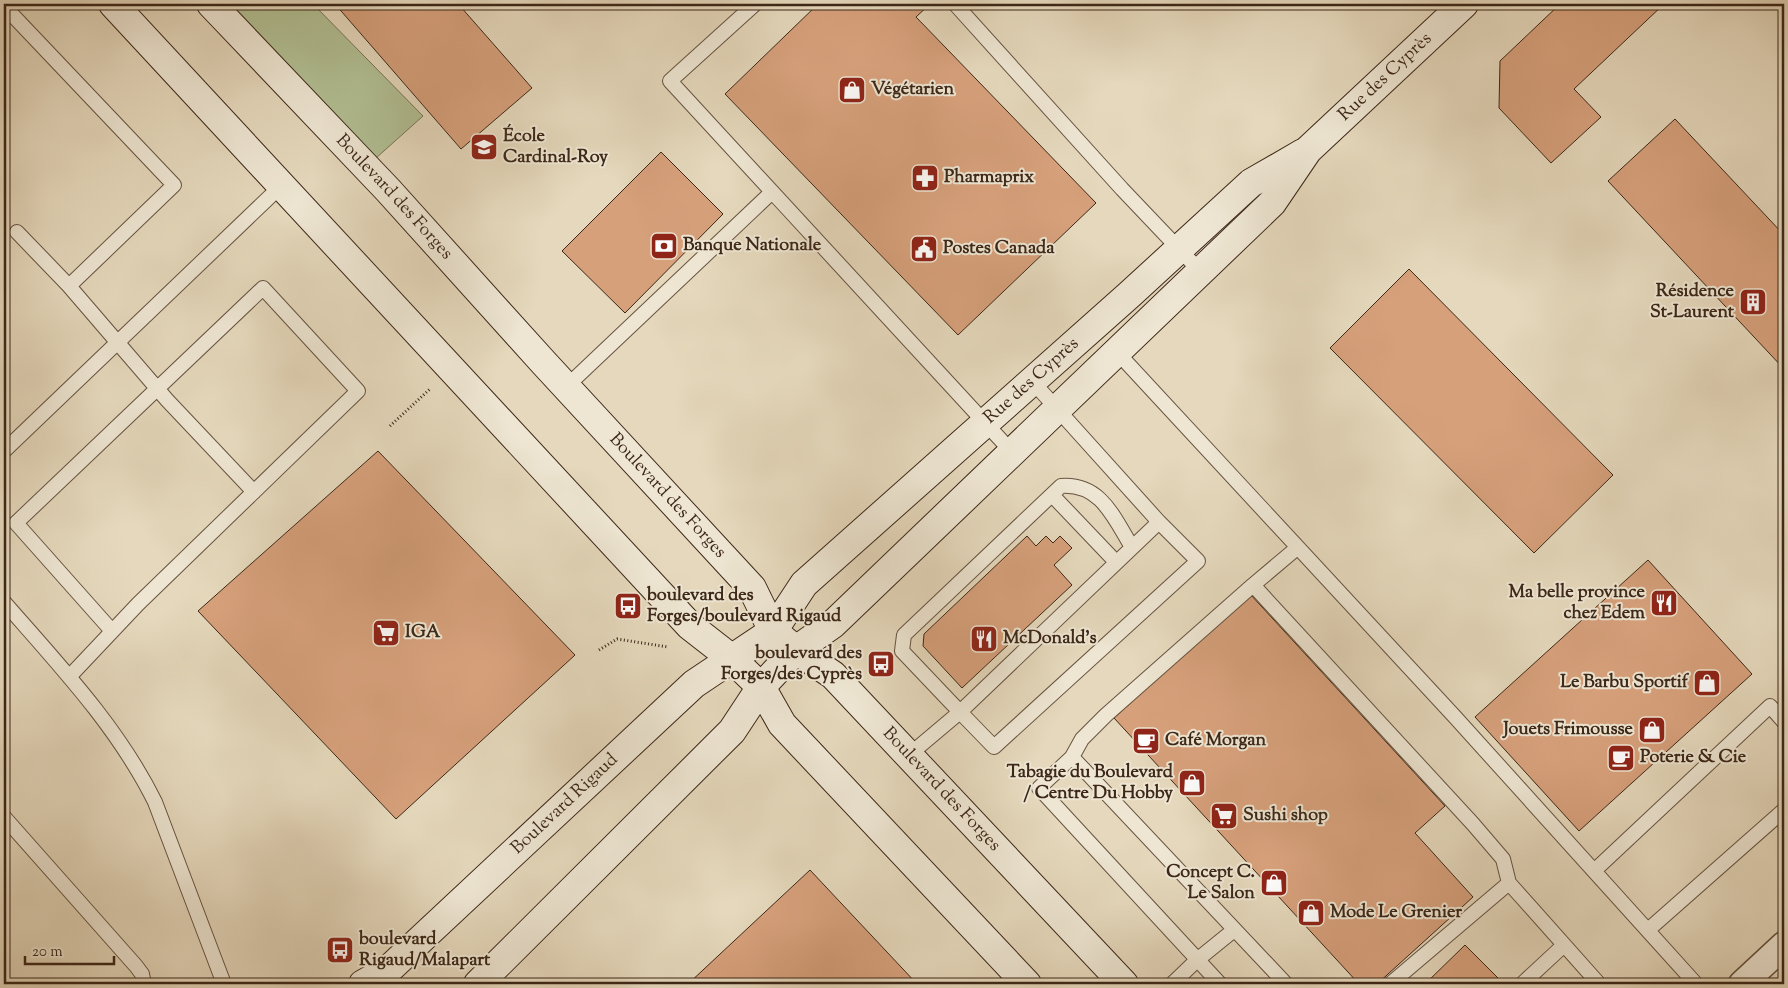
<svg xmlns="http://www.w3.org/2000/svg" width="1788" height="988" font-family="'Sorts Mill Goudy',serif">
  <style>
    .green { fill: #b1bf93; stroke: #767356 }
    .building { fill: #d6a07b; stroke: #3c2718 }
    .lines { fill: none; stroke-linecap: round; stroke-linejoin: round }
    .lane-casing { stroke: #665341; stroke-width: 16 }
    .street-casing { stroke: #665341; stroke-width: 29 }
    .secondary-casing { stroke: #3c2718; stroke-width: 30 }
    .path { stroke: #3c2718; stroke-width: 3; stroke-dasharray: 1 2.5; stroke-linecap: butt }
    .lane { stroke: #eee6d3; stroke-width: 14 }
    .street { stroke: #eee6d3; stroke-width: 26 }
    .secondary { stroke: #eee6d3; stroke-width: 28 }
    .labels { text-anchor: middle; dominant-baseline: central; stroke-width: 4; stroke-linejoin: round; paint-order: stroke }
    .street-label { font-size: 18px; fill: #3c2718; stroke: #eee6d3 }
    .poi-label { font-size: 18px; font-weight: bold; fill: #3c2718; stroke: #eee6d3; text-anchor: start }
  </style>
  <rect width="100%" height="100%" fill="#e5d8bc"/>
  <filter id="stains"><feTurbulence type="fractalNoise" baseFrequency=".004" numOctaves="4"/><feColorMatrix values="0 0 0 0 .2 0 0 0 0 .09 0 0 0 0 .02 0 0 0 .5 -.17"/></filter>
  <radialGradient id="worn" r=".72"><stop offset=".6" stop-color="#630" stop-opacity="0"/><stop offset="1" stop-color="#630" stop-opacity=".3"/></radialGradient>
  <path class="green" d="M212,4H313L423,116L366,167Z"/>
  <path class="building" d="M335,4H463L460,6L532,88L461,149Z
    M818,4H930L916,17L1096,203L958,335L725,94Z
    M1560,4H1664L1574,89L1601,117L1551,163L1499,108L1500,61Z
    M1675,119L1784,235V369L1608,181Z
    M661,152L723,214L625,313L562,251Z
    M1409,269L1613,475L1534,553L1330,348Z
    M378,451L575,655L396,819L198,611Z
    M1027,536L1036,546L1046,536L1053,543L1060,536L1072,548L1054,565L1072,585L962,688L923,646L924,634Z
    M1648,560L1752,674L1579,831L1475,717Z
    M1250,594L1445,806L1415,833L1473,897L1377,984H1359L1114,718Z
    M810,870L917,984H688Z
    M1465,945L1504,984H1425Z"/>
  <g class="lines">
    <g class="lane-casing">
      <path id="lane" d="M755,4L670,81L1012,452
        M955,4L1122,189L1200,271
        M4,6L174,185L69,286
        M17,232L69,286L167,400L254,492
        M1116,351L1455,717L1696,984
        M1032,381L1159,522L1198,561L994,747L960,712L1159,522
        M566,387L772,192
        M4,451L282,185
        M1053,496L1115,561
        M1253,585L1297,548
        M4,602C59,665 118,727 155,802L224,984
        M69,677L138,604L358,391L263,288L16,523L112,631
        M909,755L960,712L902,651L904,635L1061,486C1101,483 1114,518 1132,547
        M1072,757L1082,739L1106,715L1253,585L1473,824L1503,859L1509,883L1599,984
        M4,817L136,966L142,974L144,984
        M1594,871L1770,706L1784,722
        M1648,930L1784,810
        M1172,984L1197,960L1234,930
        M1220,984L1039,788L1072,757L1286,984
        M1390,984L1509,883
        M1522,984L1564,945"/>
    </g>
    <g class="street-casing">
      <path id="street" d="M1742,984L1784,945"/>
    </g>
    <g class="secondary-casing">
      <g id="secondary">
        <path d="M113,4L690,626L731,658L761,687L782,724L1027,984"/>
        <path id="s1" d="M211,4L388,190L544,363L752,588L773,631L796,650L833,675L1124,984"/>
        <path id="s2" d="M363,984L388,970L694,684L773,631L804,584L1129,295L1251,183L1303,153"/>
        <path id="s3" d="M478,984L732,731L761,687L796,650L833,624L1272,203L1308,150L1464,4"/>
      </g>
    </g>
    <path class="path" d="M390,426L431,388
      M599,650L617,639L668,647"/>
    <use href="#lane" class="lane"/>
    <use href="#street" class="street"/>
    <use href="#secondary" class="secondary"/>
  </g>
  <defs>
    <g id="shop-square" transform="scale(1.4375)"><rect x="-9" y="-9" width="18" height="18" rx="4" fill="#8f2418" stroke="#eee6d3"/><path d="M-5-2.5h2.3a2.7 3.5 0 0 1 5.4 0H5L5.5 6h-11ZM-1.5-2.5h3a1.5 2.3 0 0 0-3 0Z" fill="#fff"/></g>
    <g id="school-square" transform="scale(1.4375)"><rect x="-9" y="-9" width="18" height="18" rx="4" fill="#8f2418" stroke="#eee6d3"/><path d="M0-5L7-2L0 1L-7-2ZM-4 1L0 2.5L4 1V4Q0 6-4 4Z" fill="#fff"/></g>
    <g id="pharmacy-square" transform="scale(1.4375)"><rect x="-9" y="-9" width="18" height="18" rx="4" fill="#8f2418" stroke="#eee6d3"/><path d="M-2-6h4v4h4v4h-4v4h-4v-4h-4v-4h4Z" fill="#fff"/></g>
    <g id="bank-square" transform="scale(1.4375)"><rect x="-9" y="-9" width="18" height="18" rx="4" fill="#8f2418" stroke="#eee6d3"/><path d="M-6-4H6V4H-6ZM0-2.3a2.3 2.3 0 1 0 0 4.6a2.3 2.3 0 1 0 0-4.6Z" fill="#fff"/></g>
    <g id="civic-square" transform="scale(1.4375)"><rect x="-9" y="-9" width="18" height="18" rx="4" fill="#8f2418" stroke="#eee6d3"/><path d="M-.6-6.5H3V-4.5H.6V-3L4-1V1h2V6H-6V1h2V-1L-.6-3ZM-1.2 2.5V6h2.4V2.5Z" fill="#fff"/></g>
    <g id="building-square" transform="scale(1.4375)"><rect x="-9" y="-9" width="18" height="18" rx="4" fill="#8f2418" stroke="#eee6d3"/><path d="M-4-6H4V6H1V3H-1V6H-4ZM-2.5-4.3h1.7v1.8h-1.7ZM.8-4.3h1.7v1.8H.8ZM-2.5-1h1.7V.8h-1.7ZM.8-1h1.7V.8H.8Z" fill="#fff"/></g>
    <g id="restaurant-square" transform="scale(1.4375)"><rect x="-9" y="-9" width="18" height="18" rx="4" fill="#8f2418" stroke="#eee6d3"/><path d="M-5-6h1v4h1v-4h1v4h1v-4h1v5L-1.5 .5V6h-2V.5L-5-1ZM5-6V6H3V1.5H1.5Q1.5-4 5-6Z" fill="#fff"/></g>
    <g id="bus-square" transform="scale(1.4375)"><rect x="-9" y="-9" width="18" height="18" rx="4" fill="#8f2418" stroke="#eee6d3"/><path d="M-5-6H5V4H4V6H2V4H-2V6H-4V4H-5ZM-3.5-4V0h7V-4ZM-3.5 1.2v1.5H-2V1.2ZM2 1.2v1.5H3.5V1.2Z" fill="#fff"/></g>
    <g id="supermarket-square" transform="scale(1.4375)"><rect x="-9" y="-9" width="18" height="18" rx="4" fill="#8f2418" stroke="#eee6d3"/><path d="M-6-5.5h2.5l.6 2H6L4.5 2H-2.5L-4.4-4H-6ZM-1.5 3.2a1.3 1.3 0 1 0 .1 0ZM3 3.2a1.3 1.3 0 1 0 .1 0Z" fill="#fff"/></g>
    <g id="cafe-square" transform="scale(1.4375)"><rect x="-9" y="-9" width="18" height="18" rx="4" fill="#8f2418" stroke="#eee6d3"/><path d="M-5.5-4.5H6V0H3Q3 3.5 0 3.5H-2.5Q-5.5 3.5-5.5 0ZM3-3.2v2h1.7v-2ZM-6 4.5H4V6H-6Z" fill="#fff"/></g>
  </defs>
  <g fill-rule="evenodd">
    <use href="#shop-square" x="852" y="90"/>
    <use href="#school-square" x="484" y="147"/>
    <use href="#pharmacy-square" x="925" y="178"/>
    <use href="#bank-square" x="664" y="246"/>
    <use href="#civic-square" x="924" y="249"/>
    <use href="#building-square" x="1753" y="302"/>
    <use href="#restaurant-square" x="1664" y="603"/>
    <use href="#bus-square" x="628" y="606"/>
    <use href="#supermarket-square" x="386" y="633"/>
    <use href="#restaurant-square" x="984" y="639"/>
    <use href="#bus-square" x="881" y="664"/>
    <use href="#shop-square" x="1707" y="683"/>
    <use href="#shop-square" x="1652" y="730"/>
    <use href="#cafe-square" x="1146" y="741"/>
    <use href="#cafe-square" x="1621" y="758"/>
    <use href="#shop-square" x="1192" y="783"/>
    <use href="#supermarket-square" x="1224" y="816"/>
    <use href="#shop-square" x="1274" y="883"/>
    <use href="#shop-square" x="1311" y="913"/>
    <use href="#bus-square" x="340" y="950"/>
  </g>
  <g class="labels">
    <g class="street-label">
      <text stroke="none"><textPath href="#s3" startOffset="1286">Rue des Cyprès</textPath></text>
      <text stroke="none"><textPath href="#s1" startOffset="266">Boulevard des Forges</textPath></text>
      <text stroke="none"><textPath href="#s2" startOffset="904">Rue des Cyprès</textPath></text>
      <text stroke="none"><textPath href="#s1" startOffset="671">Boulevard des Forges</textPath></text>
      <text stroke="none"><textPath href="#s1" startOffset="1076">Boulevard des Forges</textPath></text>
      <text stroke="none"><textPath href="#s2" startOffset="271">Boulevard Rigaud</textPath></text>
    </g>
    <g class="poi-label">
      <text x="871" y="90">Végétarien</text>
      <text x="503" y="137">École<tspan x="503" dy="21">Cardinal-Roy</tspan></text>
      <text x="944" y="178">Pharmaprix</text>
      <text x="683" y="246">Banque Nationale</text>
      <text x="943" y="249">Postes Canada</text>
      <text x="1734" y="292" text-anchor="end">Résidence<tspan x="1734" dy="21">St-Laurent</tspan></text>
      <text x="1645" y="593" text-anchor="end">Ma belle province<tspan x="1645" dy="21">chez Edem</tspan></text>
      <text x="647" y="596">boulevard des<tspan x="647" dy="21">Forges/boulevard Rigaud</tspan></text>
      <text x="405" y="633">IGA</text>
      <text x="1003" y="639">McDonald's</text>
      <text x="862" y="654" text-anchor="end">boulevard des<tspan x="862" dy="21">Forges/des Cyprès</tspan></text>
      <text x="1688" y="683" text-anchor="end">Le Barbu Sportif</text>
      <text x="1633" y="730" text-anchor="end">Jouets Frimousse</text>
      <text x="1165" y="741">Café Morgan</text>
      <text x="1640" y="758">Poterie &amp; Cie</text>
      <text x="1173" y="773" text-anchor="end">Tabagie du Boulevard<tspan x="1173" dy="21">/ Centre Du Hobby</tspan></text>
      <text x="1243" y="816">Sushi shop</text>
      <text x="1255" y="873" text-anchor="end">Concept C.<tspan x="1255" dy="21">Le Salon</tspan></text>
      <text x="1330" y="913">Mode Le Grenier</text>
      <text x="359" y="940">boulevard<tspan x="359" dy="21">Rigaud/Malapart</tspan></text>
    </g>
  </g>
  <rect width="1788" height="988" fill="none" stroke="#e5d8bc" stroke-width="20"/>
  <rect x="5" y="5" width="1778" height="978" fill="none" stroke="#3c2718" stroke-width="2.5"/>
  <rect x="10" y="10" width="1768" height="968" fill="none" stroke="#3c2718"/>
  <path d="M25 956v8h89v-8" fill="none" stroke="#3c2718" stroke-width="2.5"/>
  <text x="32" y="956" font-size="15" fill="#3c2718" stroke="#eee6d3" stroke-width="4" paint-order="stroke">20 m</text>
  <rect width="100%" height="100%" filter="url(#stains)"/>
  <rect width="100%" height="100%" fill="url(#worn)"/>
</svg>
